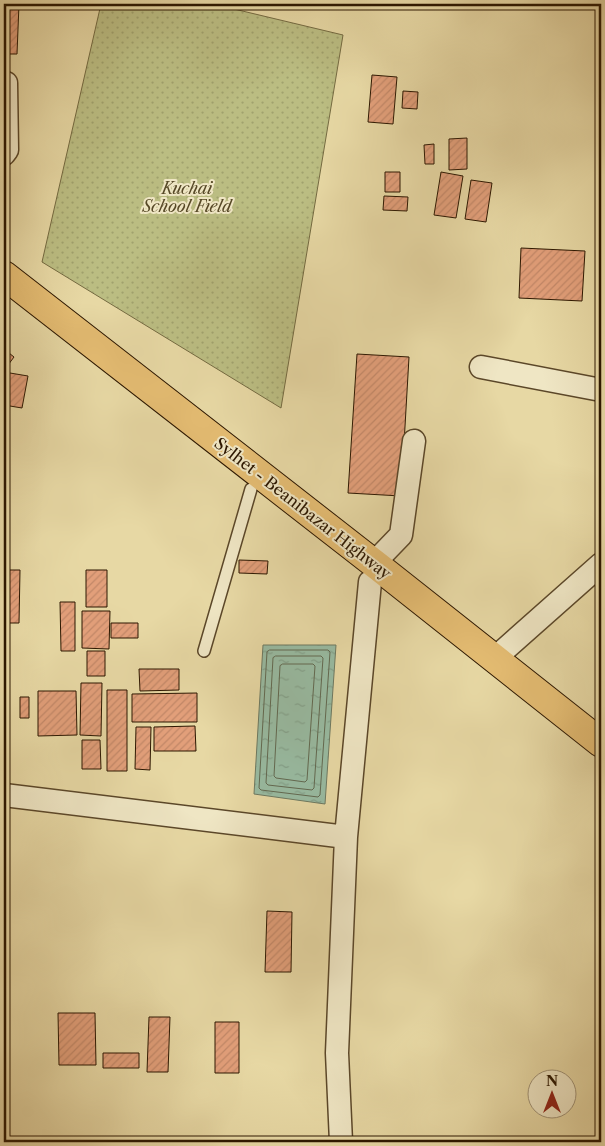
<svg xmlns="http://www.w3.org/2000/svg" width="605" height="1146" font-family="'Libre Caslon Text',serif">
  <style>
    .park { fill: url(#park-dots); stroke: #746a41 }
    .water { fill: url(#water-ripples); stroke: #6d7961 }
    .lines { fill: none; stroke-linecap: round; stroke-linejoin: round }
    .shore { stroke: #626951; stroke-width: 1 }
    .building { fill: url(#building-hatch); stroke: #2c1700 }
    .lane-casing { stroke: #5b4729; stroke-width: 14 }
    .street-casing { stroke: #5b4729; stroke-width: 25 }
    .primary-casing { stroke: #2c1700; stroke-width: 30 }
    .lane { stroke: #efe6c4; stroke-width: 11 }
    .street { stroke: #efe6c4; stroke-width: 22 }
    .primary { stroke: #e4bc72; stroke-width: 28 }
    .labels { text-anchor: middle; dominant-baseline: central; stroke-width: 4; stroke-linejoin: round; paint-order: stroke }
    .park-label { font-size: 16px; font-style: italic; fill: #574927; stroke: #efe6c4 }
    .street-label { font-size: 16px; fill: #2c1700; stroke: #efe6c4 }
  </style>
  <defs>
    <pattern id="park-dots" width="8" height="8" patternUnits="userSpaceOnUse" patternTransform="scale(1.25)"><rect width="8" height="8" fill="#bbbd82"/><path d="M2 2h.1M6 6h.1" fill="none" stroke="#a1a26e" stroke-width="1.8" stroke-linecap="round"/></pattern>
    <pattern id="water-ripples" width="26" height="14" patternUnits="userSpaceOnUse" patternTransform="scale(1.25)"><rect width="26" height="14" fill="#98bba2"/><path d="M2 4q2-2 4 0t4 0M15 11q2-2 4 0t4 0" fill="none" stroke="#83a08a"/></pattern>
    <pattern id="building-hatch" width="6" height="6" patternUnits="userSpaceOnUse" patternTransform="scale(1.25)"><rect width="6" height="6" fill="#e29f7a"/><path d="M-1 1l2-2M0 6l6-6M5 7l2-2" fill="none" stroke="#c28868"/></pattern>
  </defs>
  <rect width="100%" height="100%" fill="#e7d8a4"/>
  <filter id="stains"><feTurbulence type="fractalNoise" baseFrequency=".004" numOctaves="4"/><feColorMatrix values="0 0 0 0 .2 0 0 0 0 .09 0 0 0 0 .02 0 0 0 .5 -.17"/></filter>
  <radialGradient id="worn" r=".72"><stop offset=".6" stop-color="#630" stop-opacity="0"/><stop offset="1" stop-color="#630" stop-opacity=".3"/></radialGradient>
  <path class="park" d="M101,4H213L343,35L281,408L42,262Z"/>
  <path class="water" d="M263,645H336L325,804L254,794Z"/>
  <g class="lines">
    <path class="shore" d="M270,650H328L330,652L320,795L318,797L261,790L259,788L267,652Z
      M276,656H321L323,658L314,788L312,790L268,785L266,783L273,658Z
      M283,664H313L315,666L307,780L305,782L276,778L274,776L280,666Z"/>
  </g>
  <path class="building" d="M4,4H19L17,54H4Z
    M372,75L397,77L393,124L368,122Z
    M403,91L418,92L417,109L402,108Z
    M467,138V169L449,170V139Z
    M434,144V164H425L424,145Z
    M385,172H400V192H385Z
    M441,172L463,176L456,218L434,215Z
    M471,180L492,183L486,222L465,219Z
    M384,196L408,197L407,211L383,210Z
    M521,248L585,251L582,301L519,298Z
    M4,349L14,357L5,369H4Z
    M357,354L409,357L401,496L348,493Z
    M4,372L28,376L22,408L4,405Z
    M239,560L268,561L267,574L239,573Z
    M6,570H20L19,623H4Z
    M86,570H107V607H86Z
    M60,602H75V651H61Z
    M82,611H110L109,649L82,648Z
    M111,623H138V638H111Z
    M87,651H105V676H87Z
    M139,669H179V690L140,691Z
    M81,683H102L101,736L80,735Z
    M107,690H127V771H107Z
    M38,691H76L77,735L38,736Z
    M197,693V722H132V694Z
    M20,697H29V718H20Z
    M195,726L196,751H154V727Z
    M136,727H151L150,770L135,769Z
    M82,740H100L101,769H82Z
    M267,911L292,912L291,972H265Z
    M58,1013H95L96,1065H59Z
    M149,1017H170L168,1072H147Z
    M215,1022H239V1073H215Z
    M103,1053H139V1068H103Z"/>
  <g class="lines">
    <g class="lane-casing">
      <path id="lane" d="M204,651L251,489"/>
    </g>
    <g class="street-casing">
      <path id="street" d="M4,154L7,150L6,83
        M481,367L601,390
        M374,563L401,535L414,441
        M494,659L601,564
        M4,795L346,837
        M341,1142L337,1053L346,837L370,582"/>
    </g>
    <g class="primary-casing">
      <path id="primary" d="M4,275L380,568L601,743"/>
    </g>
    <use href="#lane" class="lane"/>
    <use href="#street" class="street"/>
    <use href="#primary" class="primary"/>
  </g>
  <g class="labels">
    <g class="park-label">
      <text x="187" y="188">Kuchai<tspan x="187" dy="18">School Field</tspan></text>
    </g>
    <g class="street-label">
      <text transform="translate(303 508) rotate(38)">Sylhet - Beanibazar Highway</text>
    </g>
  </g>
  <rect width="605" height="1146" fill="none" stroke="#e7d8a4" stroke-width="20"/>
  <rect x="5" y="5" width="595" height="1136" fill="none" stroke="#2c1700" stroke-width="2.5"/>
  <rect x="10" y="10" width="585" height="1126" fill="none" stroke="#2c1700"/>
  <g transform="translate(552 1094)"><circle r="24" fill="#efe6c4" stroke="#a19376"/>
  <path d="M0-4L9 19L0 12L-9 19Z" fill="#8f2418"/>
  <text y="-8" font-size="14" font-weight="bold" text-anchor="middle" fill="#2c1700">N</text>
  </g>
  <rect width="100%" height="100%" filter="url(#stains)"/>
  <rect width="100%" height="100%" fill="url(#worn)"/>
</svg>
